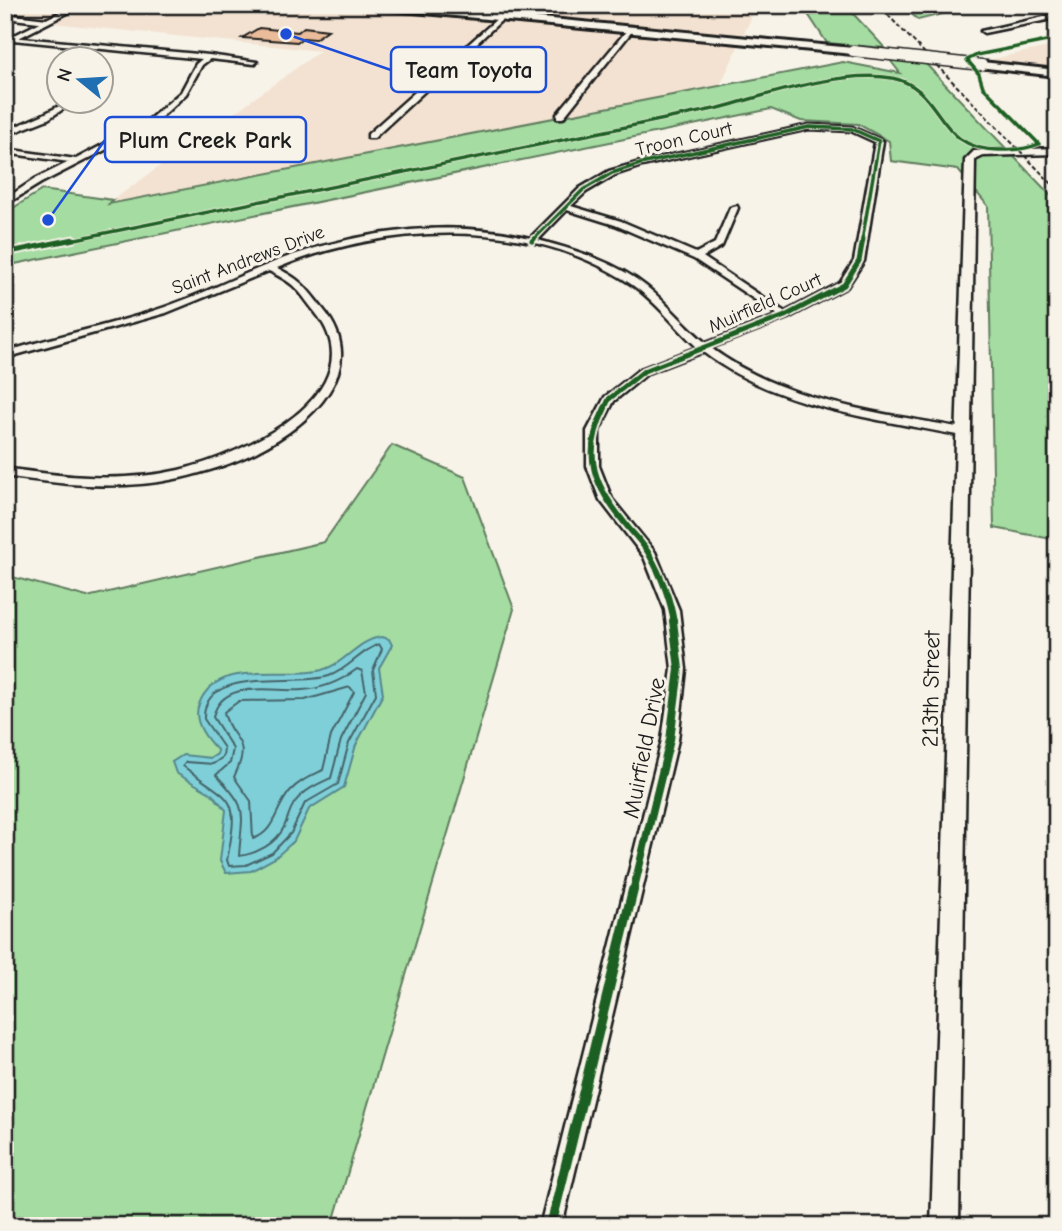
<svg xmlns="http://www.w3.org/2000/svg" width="1062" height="1231" font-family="'Comic Neue',sans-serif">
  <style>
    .built { fill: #f3e2d1 }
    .green { fill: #a4dca1; stroke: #607c5e; stroke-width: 2 }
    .water { fill: #7fcfd9; stroke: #57878d; stroke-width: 2 }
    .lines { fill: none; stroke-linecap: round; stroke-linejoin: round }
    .shore { stroke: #446468; stroke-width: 2 }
    .building { fill: #eabc9a; stroke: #1c1c1c; stroke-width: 2 }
    .minor-casing { stroke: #1c1c1c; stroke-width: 5 }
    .tertiary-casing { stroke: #1c1c1c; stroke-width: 5 }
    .trunk-casing { stroke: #1c1c1c; stroke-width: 6 }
    .minor { fill: #f7f3e8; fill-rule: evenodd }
    .tertiary { fill: #f7f3e8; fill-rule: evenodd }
    .trunk { fill: #f7f3e8; fill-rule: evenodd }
    .rail { stroke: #1c1c1c; stroke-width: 2; stroke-dasharray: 4.5 2.5; stroke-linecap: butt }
    .trunk-bridge-casing { stroke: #1c1c1c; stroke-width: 13; stroke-linecap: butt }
    .trunk-bridge { stroke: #f7f3e8; stroke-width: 10 }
    .cycleway-far4-casing { stroke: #f7f3e8; stroke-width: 5 }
    .cycleway-far3-casing { stroke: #f7f3e8; stroke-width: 9 }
    .cycleway-far2-casing { stroke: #f7f3e8; stroke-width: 10 }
    .cycleway-far1-casing { stroke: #f7f3e8; stroke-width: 12 }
    .cycleway-casing { stroke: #f7f3e8; stroke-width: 14 }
    .cycleway-far4 { stroke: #1b5e20; stroke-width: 3.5 }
    .cycleway-far3 { stroke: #1b5e20; stroke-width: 5 }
    .cycleway-far2 { stroke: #1b5e20; stroke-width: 6 }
    .cycleway-far1 { stroke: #1b5e20; stroke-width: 8 }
    .cycleway { stroke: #1b5e20; stroke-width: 10 }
    .labels { text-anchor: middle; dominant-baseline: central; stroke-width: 6; stroke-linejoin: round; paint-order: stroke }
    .far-street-label { font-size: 19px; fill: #1c1c1c; stroke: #f7f3e8 }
    .street-label { font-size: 23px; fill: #1c1c1c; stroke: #f7f3e8 }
    .leader { fill: none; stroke: #1d4ed8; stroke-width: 2.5 }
    .callout-dot { fill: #1d4ed8; stroke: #f7f3e8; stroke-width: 2.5 }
    .callout { fill: #f7f3e8; stroke: #1d4ed8; stroke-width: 2.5 }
    .callout-label { font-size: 24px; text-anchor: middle; font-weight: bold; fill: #1c1c1c }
  </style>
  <rect width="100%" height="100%" fill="#f7f3e8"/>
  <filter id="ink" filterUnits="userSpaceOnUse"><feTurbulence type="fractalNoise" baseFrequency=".0143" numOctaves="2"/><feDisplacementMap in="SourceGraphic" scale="14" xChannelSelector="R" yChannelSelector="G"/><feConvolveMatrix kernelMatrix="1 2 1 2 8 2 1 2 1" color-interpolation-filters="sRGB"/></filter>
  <g filter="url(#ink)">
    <path class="built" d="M5,5H757L720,86L106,205L320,51L5,18Z
      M1057,45V67L988,60Z"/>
    <path class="green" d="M802,5H845L885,48L827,43Z
      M902,5H979L918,20Z
      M890,60L924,62L1057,202V540L994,528L988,206L958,170L891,161L889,141L858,124L801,121L771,109L5,266V213L42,190L113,200L109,204L843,62L900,73Z
      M392,445L465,477L514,609L332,1226H5V575L87,597L324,542Z"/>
    <path class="water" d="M382,637L389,639L392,645L379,668L383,694L356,745L344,787L309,809L294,841L275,858L251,871L226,873L220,861L226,810L212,794L176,773L172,762L183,755L211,758L217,754L218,751C206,739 192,721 199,704C217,657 284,680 322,670C345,664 358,639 382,637Z"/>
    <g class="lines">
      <path class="shore" d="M379,644L382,649L373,670L376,694L349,743L338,784L305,803L291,833L272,853L246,865L229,866L227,860C241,792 231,803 183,766L186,762L213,764L223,757L224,748L204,719C202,665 296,687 329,676C348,670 360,651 379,644Z
        M357,669L362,671L366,692L341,740L331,778C318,784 304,790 295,802C289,810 288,819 284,827C276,844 256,854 239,856C242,811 250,809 216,775L230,763L233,749L213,717C222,678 272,692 302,690C322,689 341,681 357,669Z
        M350,687L354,692L331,736L323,770C311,776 299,781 290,791C275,808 276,831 253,839L251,801L234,777C254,736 230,743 224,712L239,701L305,700Z"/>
    </g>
    <path class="building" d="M304,27L328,30L315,39L303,38L297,42L242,38L259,28L298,32Z"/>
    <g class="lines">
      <g class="minor-casing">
        <path id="minor" d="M5,14L47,19L50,21L47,23L5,18Z
          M1057,14V18L984,33L981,31Z
          M499,17L504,18L374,138H368V134Z
          M628,29L633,30L563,118H557V114Z
          M11,37L209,55L257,62L254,64L210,59L202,65L186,94L152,126L41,183L5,205V199L35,179L69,162L5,153V149L76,159L146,122L181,92L196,64L202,59L13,40Z
          M67,102H74L48,119L5,136V131L42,115Z
          M809,125L852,127L883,141L864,261L847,287L788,318L711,348C783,402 877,412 962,428L968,432L962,436C874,418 776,408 703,352L648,373L614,401L599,431V466L612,499L655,552L679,610L686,669L678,740L562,1226H540L662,740L672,669L665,610L644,557L600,500L587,466V431L605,397L640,369L697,347C675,327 656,301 631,284C529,216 386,223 277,268C303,281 306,288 323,309C373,369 309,426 256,452C232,464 206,472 180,478C121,491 64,485 5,476V468C64,477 121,483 179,470C241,456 380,393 315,312C297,289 297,285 269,271L166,313L5,358V352C58,335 113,325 165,307C209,292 250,270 293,255C367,230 453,219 530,238L580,188L609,171L640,162ZM809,129L851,131L875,142L854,261L840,283L785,312L703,257L722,246L738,208L737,206L730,208L715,243L696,253L621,221L571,206L586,192L615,175L642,166ZM567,210L615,225L694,259L778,315L706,343C685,326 668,304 647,287C616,262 575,250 538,240Z"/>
      </g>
      <g class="tertiary-casing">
        <path id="tertiary" d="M74,5H83L5,45V40Z
          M1057,148V154L983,156L975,160L959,1226H931L965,160L974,151Z"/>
      </g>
      <g class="trunk-casing">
        <path id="trunk" d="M367,5H406L853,48L858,51L853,54L372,8Z
          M982,62L1057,70V76L978,67L976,65Z"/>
      </g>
      <use href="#minor" class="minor"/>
      <use href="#tertiary" class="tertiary"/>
      <use href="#trunk" class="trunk"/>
      <path class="rail" d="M878,5L1057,189"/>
      <g class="trunk-bridge-casing">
        <path id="trunk-bridge" d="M853,51L982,65"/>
      </g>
      <use href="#trunk-bridge" class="trunk-bridge"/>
      <g class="cycleway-far4-casing">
        <path id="cycleway-far4" d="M66,241L719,108C766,95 844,69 892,78C946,88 933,152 1002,150C1015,150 1027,149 1039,144L983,87L979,74L967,60L977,55L1057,39
          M532,241L583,190L612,173L640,164L809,127L852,129L879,141L862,241"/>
      </g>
      <g class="cycleway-far3-casing">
        <path id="cycleway-far3" d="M532,241L534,239
          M5,253L74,239
          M604,410L609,399L644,371L785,316L844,285L859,261L863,239"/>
      </g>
      <g class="cycleway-far2-casing">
        <path id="cycleway-far2" d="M605,408C580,457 595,486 627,526C635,536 645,545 650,556C661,575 671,601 674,623"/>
      </g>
      <g class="cycleway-far1-casing">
        <path id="cycleway-far1" d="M633,892L670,740L679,669L673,621"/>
      </g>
      <g class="cycleway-casing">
        <path id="cycleway" d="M551,1226L633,890"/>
      </g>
      <use href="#cycleway-far4" class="cycleway-far4"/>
      <use href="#cycleway-far3" class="cycleway-far3"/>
      <use href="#cycleway-far2" class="cycleway-far2"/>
      <use href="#cycleway-far1" class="cycleway-far1"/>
      <use href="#cycleway" class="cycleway"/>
    </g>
  </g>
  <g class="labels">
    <g class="far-street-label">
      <text transform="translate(684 139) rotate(-13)">Troon Court</text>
      <text transform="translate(248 260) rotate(-21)">Saint Andrews Drive</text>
      <text transform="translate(765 303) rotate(-24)">Muirfield Court</text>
    </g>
    <g class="street-label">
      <text transform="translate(931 689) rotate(-89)">213th Street</text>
      <text transform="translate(644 748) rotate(-79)">Muirfield Drive</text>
    </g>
  </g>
  <path class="leader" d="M286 34L391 70M48 220L105 140"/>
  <g class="callout-dot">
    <circle cx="286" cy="34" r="7"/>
    <circle cx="48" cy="220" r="7"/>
  </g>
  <g class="callout">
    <rect x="391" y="47" width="155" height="45" rx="7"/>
    <rect x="105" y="117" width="201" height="45" rx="7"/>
  </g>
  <g class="callout-label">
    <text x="469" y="78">Team Toyota</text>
    <text x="205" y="148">Plum Creek Park</text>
  </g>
  <rect width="1062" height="1231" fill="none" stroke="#f7f3e8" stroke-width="28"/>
  <rect x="14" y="14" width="1034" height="1203" fill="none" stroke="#1c1c1c" stroke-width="2.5" filter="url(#ink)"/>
  <g transform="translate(80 80) rotate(288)"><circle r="33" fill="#f7f3e8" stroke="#9f9d96" stroke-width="2"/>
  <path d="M0-5L12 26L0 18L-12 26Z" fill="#1f6fb2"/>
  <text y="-10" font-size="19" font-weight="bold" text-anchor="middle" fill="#1c1c1c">N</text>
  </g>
</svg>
